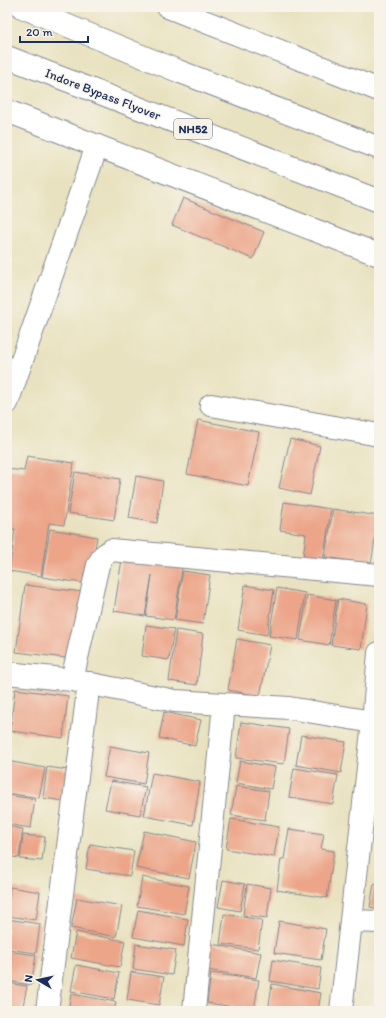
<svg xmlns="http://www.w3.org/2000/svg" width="386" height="1018" font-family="Itim,sans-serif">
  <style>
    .building { fill: #eca589 }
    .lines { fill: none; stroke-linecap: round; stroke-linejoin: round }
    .minor-casing { stroke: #82888f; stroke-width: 24 }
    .tertiary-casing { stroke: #82888f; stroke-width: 24 }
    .trunk-casing { stroke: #82888f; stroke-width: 24 }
    .minor { stroke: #fff; stroke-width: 22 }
    .tertiary { stroke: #fff; stroke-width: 22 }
    .trunk { stroke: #fff; stroke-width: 22 }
    .labels { text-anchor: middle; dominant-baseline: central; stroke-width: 3; stroke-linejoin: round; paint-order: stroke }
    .shield { fill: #f7f3e8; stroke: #5d6a87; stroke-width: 1 }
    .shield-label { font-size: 12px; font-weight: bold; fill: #1b2f5e }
    .street-label { font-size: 13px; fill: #1b2f5e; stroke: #f7f3e8 }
  </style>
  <rect width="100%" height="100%" fill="#f7f3e8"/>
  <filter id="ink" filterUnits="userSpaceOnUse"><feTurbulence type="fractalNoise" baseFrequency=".025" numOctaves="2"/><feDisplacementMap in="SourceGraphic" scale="8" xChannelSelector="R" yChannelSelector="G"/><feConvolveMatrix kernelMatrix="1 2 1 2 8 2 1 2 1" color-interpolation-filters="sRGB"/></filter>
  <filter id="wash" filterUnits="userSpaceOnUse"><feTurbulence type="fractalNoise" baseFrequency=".012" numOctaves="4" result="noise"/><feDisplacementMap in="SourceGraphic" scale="16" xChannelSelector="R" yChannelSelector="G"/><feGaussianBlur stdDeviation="0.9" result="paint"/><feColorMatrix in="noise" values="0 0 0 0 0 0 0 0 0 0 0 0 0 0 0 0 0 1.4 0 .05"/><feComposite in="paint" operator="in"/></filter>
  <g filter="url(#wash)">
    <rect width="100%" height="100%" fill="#e9e2c0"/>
    <g id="blocks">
      <path class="building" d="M183,198L264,232L253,259L172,225Z
        M198,420L259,432L248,486L187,474Z
        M290,439L320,446L310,495L279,488Z
        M27,456L74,463L64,525L49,523L41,576L9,571L15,529H7V469L24,471Z
        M75,472L120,479L114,520L68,513Z
        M136,476L163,481L157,523L129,518Z
        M284,502L331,509L323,561L303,558L306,534L280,530Z
        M333,509L379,516L371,564L325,557Z
        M50,529L97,537L89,584L42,577Z
        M122,559L182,568L174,620L146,616L152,575L145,616L114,611Z
        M183,571L210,575L203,624L175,620Z
        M25,585L83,592L74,659L16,652Z
        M245,585L274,590L267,635L238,630Z
        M277,588L305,593L298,640L269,636Z
        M307,595L336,600L329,645L300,640Z
        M338,599L367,604L361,649L331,645Z
        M146,625L174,629L169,660L142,656Z
        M176,630L203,634L197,685L169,681Z
        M237,639L270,645L260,696L228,690Z
        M15,689L68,696L63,738L10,731Z
        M164,712L201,720L195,746L159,738Z
        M241,722L289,729L284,764L236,758Z
        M301,735L346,742L341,773L296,765Z
        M110,746L149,753L144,784L104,777Z
        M7,761L45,768L39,798L7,793Z
        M240,761L275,767L271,789L236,783Z
        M47,767L68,770L64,801L43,798Z
        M294,768L338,775L333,804L289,797Z
        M152,773L200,782L193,825L144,816Z
        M111,781L146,787L140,815L105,809Z
        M236,786L269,791L265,820L231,815Z
        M7,795L35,799L31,828L7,824Z
        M231,819L279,827L274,857L226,849Z
        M7,826L23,829L19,858L7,856Z
        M289,829L324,834L321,849L334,851L327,898L277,890L281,859H284Z
        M144,831L196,842L189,878L136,868Z
        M23,835L45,837L42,861L20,859Z
        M90,844L134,851L130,876L86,869Z
        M142,877L189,886L184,914L137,906Z
        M223,880L245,884L240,911L218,907Z
        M247,884L271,888L267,918L243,915Z
        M374,884L379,885V909L370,907Z
        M10,887L40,892L36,920L7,916Z
        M77,898L122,906L116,937L71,928Z
        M138,910L188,919L184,946L133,937Z
        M224,914L262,920L258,949L220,944Z
        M7,919L40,924L36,953L7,949Z
        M279,921L326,929L321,960L274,953Z
        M76,932L125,941L120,967L71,958Z
        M136,944L176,950L172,975L133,969Z
        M211,944L261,953L256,978L207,970Z
        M7,951L36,955L31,985L7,981Z
        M273,960L321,968L318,989L270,981Z
        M76,965L119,973L114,999L71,991Z
        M131,972L164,977L159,1005L127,1000Z
        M211,973L259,980L254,1010L207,1003Z
        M7,983L27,986L22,1011H7Z
        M272,984L321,993L318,1011H268Z
        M71,994L116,1002L114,1011H68Z"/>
    </g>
  </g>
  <g filter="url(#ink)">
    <use href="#blocks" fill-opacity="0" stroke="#82888f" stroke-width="1"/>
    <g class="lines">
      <g class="minor-casing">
        <path id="minor" d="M7,403L97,146
          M211,405L379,435
          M7,673L72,680L175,701L289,708L373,722
          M72,680L98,565L103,556L111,550L379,575
          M352,921L379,922
          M47,1011L89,683
          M194,1011L224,704
          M341,1011L373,722L379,653"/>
      </g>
      <g class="tertiary-casing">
        <path id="tertiary" d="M168,7L379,90
          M7,111L379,255"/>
      </g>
      <g class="trunk-casing">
        <path id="trunk" d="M22,7L178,71L379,148
          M7,57L379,201"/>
      </g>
      <use href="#minor" class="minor"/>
      <use href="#tertiary" class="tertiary"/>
      <use href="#trunk" class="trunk"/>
    </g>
  </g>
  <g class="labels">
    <rect class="shield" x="174" y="119" width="38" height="20" rx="3"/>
    <g class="shield-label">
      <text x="193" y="129">NH52</text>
    </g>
    <g class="street-label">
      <text transform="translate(103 94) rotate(21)">Indore Bypass Flyover</text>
    </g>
  </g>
  <rect width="386" height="1018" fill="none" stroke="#f7f3e8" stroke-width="24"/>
  <g transform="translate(38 980) rotate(279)" stroke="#f7f3e8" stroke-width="3" paint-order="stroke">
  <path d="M0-3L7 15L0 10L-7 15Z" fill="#1b2f5e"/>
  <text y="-6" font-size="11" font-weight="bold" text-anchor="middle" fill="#1b2f5e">N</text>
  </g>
  <path d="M20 36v6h68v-6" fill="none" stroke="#1b2f5e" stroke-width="2"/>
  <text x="26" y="36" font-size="12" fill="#1b2f5e" stroke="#f7f3e8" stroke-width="3" paint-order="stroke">20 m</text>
</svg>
